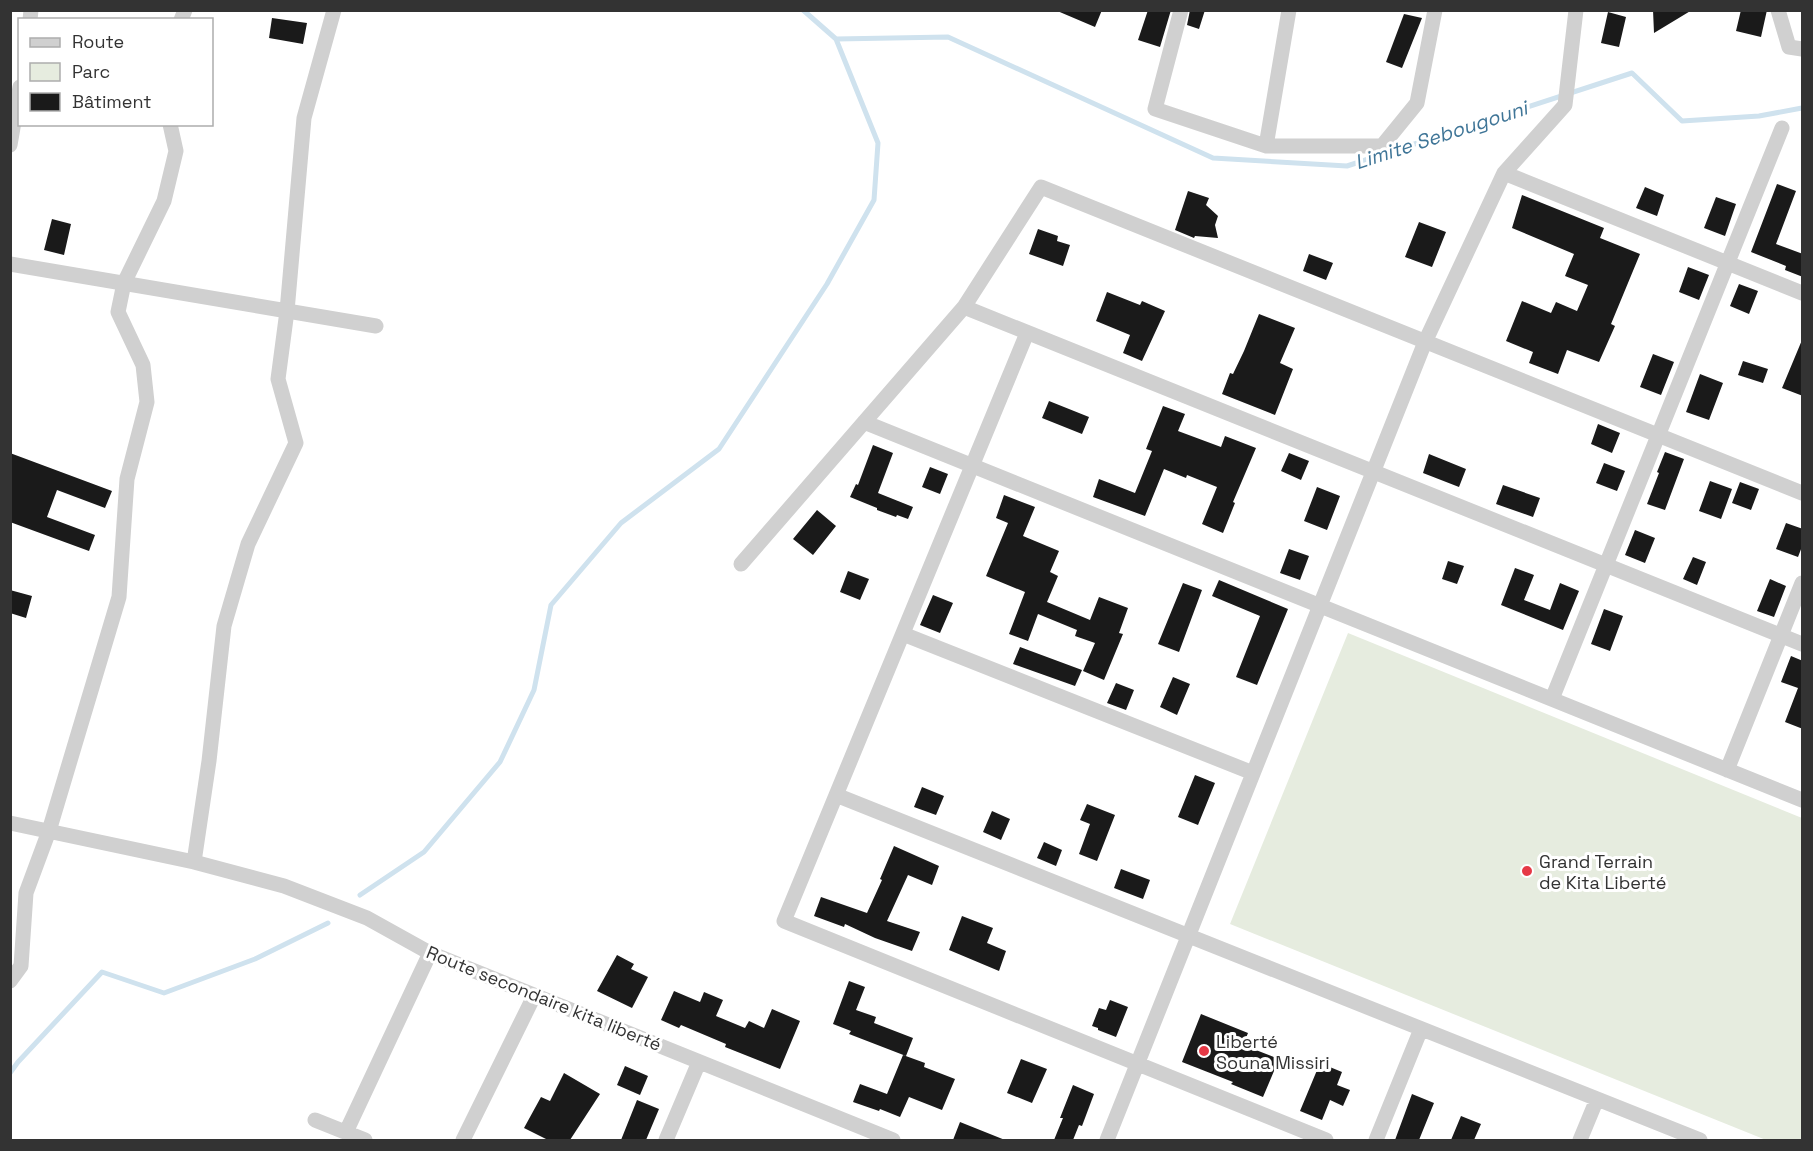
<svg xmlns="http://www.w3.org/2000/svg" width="1813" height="1151" font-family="'Space Grotesk',sans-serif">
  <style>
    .green { fill: #e6ecdf }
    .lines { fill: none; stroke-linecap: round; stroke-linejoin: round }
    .stream { stroke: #cfe2ee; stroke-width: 5 }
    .building { fill: #1a1a1a }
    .minor { stroke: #d0d0d0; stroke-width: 15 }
    .poi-dot { fill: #e63946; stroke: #fff; stroke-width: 2 }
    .labels { text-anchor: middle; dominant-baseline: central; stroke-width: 6; stroke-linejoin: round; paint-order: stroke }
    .poi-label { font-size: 18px; fill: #333; stroke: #fff; text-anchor: start }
    .street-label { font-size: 18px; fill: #333; stroke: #fff }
    .water-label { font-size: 20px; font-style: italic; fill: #3f7597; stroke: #fff }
  </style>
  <rect width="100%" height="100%" fill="#fff"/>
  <path class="green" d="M1348,633L1802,818V1140H1766L1230,924Z"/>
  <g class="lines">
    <path class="stream" d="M803,10L836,39L948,37L1213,158L1347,166L1632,73L1682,121L1759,116L1802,108
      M360,895L424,852L500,762L534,690L551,605L621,523L719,449L827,284L874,200L878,143L836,39
      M10,1073L18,1062L102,972L164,993L255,959L328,923"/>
  </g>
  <path class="building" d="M1055,10H1102L1095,27Z
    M1148,10H1171L1160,47L1138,40Z
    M1190,10H1205L1199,29L1187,25Z
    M1653,10H1692L1654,33Z
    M1741,10H1767L1761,37L1736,31Z
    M1608,12L1626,17L1619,47L1601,43Z
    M1404,14L1422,18L1402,68L1386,62Z
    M272,18L307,23L303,44L269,38Z
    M1777,184L1796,191L1776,244L1803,254V277L1785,270L1786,266L1751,252Z
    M1645,187L1664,195L1657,216L1636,208Z
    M1188,191L1209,198L1206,205L1218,216L1215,225L1218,238L1195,236L1194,238L1175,230Z
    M1522,195L1604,228L1600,238L1640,254L1611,324L1615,326L1599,362L1567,350L1558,374L1529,363L1533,352L1506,341L1522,301L1551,313L1556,302L1577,311L1588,285L1565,276L1574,254L1512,228Z
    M1716,197L1736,204L1725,236L1704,228Z
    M52,219L71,224L64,255L44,250Z
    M1419,222L1446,232L1432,267L1405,257Z
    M1038,229L1058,236L1057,241L1070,245L1063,266L1029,254Z
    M1309,254L1333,263L1326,280L1303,271Z
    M1688,267L1709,275L1699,300L1679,292Z
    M1739,284L1758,291L1749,314L1730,306Z
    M1107,292L1140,305L1142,301L1165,311L1142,361L1123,353L1130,335L1096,321Z
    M1259,314L1295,328L1280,363L1293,369L1275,415L1222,394L1230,373L1233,374L1244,351Z
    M1802,340H1803V396L1782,388Z
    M1653,354L1674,362L1661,395L1640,387Z
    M1743,361L1768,369L1763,383L1738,375Z
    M1700,374L1723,383L1709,420L1686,412Z
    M1049,401L1089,417L1082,434L1042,418Z
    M1163,406L1185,414L1178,431L1221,447L1225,436L1256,448L1233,502L1235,503L1223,533L1202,524L1217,487L1187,475L1186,478L1164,469L1145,516L1093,497L1099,479L1135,493L1152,451L1146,449Z
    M1598,424L1620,433L1612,453L1591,444Z
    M873,445L893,453L878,493L913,507L908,519L897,515L896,517L877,510V508L850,497L856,484L858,485Z
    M1665,452L1684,459L1665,510L1647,504L1659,473L1657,472Z
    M10,453L112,491L105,508L57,490L47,517L95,535L89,551L10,522Z
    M1289,453L1309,461L1301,480L1281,471Z
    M1429,454L1466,469L1459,487L1423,473Z
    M1604,463L1625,471L1617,491L1596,483Z
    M930,467L948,474L940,494L922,487Z
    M1710,481L1732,489L1721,519L1699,511Z
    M1740,482L1759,489L1751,510L1732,503Z
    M1503,485L1540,498L1533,517L1496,504Z
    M1317,487L1340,496L1327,530L1304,521Z
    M1004,495L1035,507L1023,536L1059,551L1050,572L1058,576L1047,602L1090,620L1099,597L1128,608L1119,633L1123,634L1104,680L1083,671L1095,643L1075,636L1077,630L1038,614L1028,641L1009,634L1025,592L986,576L1008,523L996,518Z
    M817,510L836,526L813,555L793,539Z
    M1786,523L1803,529V544L1798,557L1776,549Z
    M1635,530L1655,538L1645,563L1625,555Z
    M1289,549L1309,556L1300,580L1280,573Z
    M1693,557L1706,562L1697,585L1683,579Z
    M1448,561L1464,566L1457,584L1442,579Z
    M1515,568L1534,575L1524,600L1550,610L1560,583L1579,591L1563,630L1501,605Z
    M848,571L869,579L860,600L840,592Z
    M1770,579L1786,586L1774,617L1757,611Z
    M1219,580L1288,609L1257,685L1236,677L1260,616L1212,596Z
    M1183,583L1202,590L1179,652L1158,644Z
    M10,590L32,596L26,618L10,613Z
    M933,595L953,603L940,633L920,625Z
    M1604,609L1623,616L1610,651L1591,644Z
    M1020,647L1082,670L1075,686L1013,664Z
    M1791,656L1803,661V729L1785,722L1798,688L1781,682Z
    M1173,677L1190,684L1177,715L1160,707Z
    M1116,683L1134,690L1126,710L1107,703Z
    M1195,775L1215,783L1198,825L1178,817Z
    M922,787L944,796L936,815L914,807Z
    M1087,804L1115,815L1097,861L1079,854L1090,824L1080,820Z
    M992,811L1010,819L1001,840L983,832Z
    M1044,842L1062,850L1056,866L1037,858Z
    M894,846L939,866L932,885L908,875L887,921L920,932L912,951L875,938L845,924L844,927L814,916L821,897L867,913L882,880L880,879Z
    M1121,869L1150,880L1143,899L1114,888Z
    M962,916L993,928L987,943L1006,951L999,971L949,950Z
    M617,955L634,964L631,969L648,977L632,1008L597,991Z
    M849,981L865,987L856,1010L876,1017L874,1023L913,1038L906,1056L849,1034L851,1031L833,1024Z
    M674,991L700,1002L704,992L723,1000L716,1016L745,1028L749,1021L764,1028L772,1009L800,1021L780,1069L725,1047L726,1044L681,1025L679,1028L661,1020Z
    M1110,1000L1128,1007L1116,1037L1098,1030V1028L1092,1026L1099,1008L1106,1010Z
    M1201,1014L1248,1033L1243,1045L1279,1059L1263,1097L1231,1084L1233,1082L1182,1062Z
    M903,1055L925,1063L924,1067L955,1079L942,1110L909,1097L900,1117L880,1109L879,1111L853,1102L860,1084L887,1094Z
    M1021,1059L1047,1069L1032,1103L1007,1093Z
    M1320,1063L1342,1072L1337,1085L1350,1090L1343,1106L1330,1100L1322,1120L1300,1111Z
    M625,1066L648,1076L640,1095L617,1085Z
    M564,1073L600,1094L570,1140H548L524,1128L541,1097L550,1101Z
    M1073,1085L1094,1094L1082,1126L1079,1125L1073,1140H1054L1063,1118H1060Z
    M1412,1094L1434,1103L1419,1140H1395Z
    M637,1100L659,1109L646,1140H621Z
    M1461,1116L1481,1124L1474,1140H1451Z
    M960,1122L1005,1140H953Z"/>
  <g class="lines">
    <path class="minor" d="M1181,10L1155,109L1266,146H1382L1417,103L1435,10
      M1778,10L1789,47L1802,49
      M30,20L31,10
      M181,20L185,10
      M10,145L20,87
      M1266,146L1289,10
      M1504,173L1802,293
      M10,264L376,326
      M964,307L1802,644
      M1027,333L784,921L1326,1140
      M864,422L1802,800
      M741,564L964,307L1041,187L1802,493
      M903,634L1253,773
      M1552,699L1782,128
      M1727,770L1802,583
      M836,795L1700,1140
      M10,823L194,862L284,886L367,918L430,953L893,1140
      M194,862L209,761L224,626L248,544L296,443L278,379L287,311L304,118L334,10
      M10,981L21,966L26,893L49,831L119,597L127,479L147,402L143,365L118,312L124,283L164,201L176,151L170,124
      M315,1120L365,1140
      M346,1132L430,953
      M463,1140L534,996
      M666,1140L699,1062
      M1107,1140L1425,342L1504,173L1565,105L1576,10
      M1376,1140L1421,1029
      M1580,1140L1597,1099"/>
  </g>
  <g class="poi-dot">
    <circle cx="1527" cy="871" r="6"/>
    <circle cx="1204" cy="1051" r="6"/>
  </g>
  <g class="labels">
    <g class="poi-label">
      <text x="1539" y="861">Grand Terrain<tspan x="1539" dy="21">de Kita Liberté</tspan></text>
      <text x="1216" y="1041">Liberté<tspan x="1216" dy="21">Souna Missiri</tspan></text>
    </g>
    <g class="street-label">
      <text transform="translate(544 998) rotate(22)">Route secondaire kita liberté</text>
    </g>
    <g class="water-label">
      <text transform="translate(1441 135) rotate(-18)">Limite Sebougouni</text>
    </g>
  </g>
  <rect width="1813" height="1151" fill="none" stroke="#333333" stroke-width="24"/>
  <rect x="18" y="18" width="195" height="108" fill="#ffffff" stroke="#adadad" stroke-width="1.5"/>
  <rect x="30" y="38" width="30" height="9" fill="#d0d0d0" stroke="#adadad" stroke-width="1.5"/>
  <text x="72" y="48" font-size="18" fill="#333333">Route</text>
  <rect x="30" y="63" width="30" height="18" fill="#e6ecdf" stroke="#adadad" stroke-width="1.5"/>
  <text x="72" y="78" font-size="18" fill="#333333">Parc</text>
  <rect x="30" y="93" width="30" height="18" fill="#1a1a1a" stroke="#adadad" stroke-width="1.5"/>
  <text x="72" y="108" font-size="18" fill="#333333">Bâtiment</text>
</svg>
